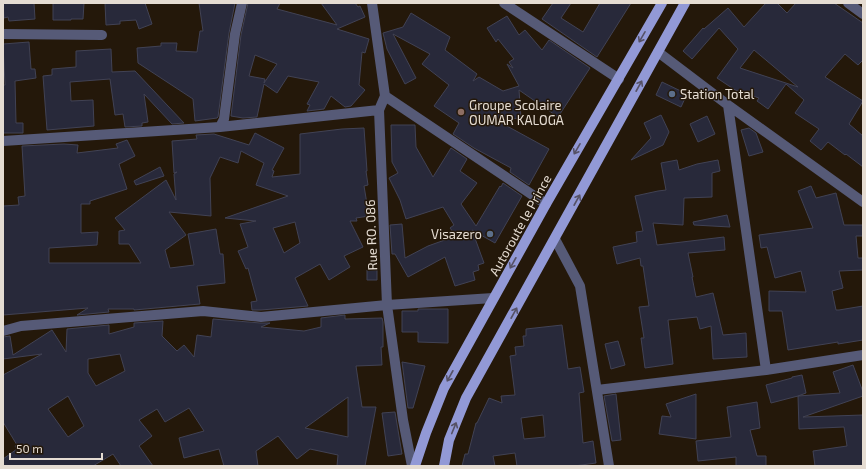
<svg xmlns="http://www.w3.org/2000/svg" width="866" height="469" font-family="'Exo 2',sans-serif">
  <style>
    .building { fill: #28293a; stroke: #414254; fill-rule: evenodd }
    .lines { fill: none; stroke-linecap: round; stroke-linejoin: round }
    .street { stroke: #565a77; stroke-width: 10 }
    .primary { stroke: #9299d6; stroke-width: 10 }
    .oneway { stroke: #565266 }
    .service-dot { fill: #5c6f8a; stroke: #24180a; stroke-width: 1.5 }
    .education-dot { fill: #8d6e63; stroke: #24180a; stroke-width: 1.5 }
    .labels { text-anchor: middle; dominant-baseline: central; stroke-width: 3; stroke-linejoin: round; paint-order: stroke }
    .poi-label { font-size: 13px; fill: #e5dcd2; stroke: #24180a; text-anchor: start }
    .street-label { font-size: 13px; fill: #e5dcd2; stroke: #24180a }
  </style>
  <rect width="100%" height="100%" fill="#24180a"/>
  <path class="building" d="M3,3H34L35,19L9,21L8,17L4,18Z
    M53,3H84L83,19H71V20H53Z
    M105,3H145L152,24L139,29L136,20L120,21V24L106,25Z
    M199,3H235L229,33L218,117L217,118L195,121L193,99L138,63L137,48L161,46V43H177L176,51L197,52L200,31H203Z
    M248,3H280L277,9L337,25L321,3H355L358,7L360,6L365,17L337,29L369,39L365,53L362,52L359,85L365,90L351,106L345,107L331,96L324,109L307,111L310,105L307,104L319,82L288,76L277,93L264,84L257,117L243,118L231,116L241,35ZM255,55L277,64L264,83L265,79L249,76Z
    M553,3H571L561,18L583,32L600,3H631L597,57L542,19Z
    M766,3H777L787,13L796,3H834L863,23V60L858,65L845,54L825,77L863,101L849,124L863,136V167L846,154L845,155L828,142L821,150L810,141L819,129L795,113L804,100L786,84L768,109L757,101L759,98L735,90L717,78L738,49L719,28L692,59L683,51L703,28L704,29L728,8L744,27ZM754,50L798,87L740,68Z
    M411,13L450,37L445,50L477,74L473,81L479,77L503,91L519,86L507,64L513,68L509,62L514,59L498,39L496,42L487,28L507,16L519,35L525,30L542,50L549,40L590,68L558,117L519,90L521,118L496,120L549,149L529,185L510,172L511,168L474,148L453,134L459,123L434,106L449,85L422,64L430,54L393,34L416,78L405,84L387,49L383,33L403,27Z
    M29,42L31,69H35L36,78L15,81L16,123H23V133H3V85H5L3,44Z
    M111,49L112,72L135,71L184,123L172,124L144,94L148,122L142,123V126L125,127L123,114L115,115L110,79L70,82L71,101L93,100L94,126L47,130L43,76L52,75V69L76,67V51Z
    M662,82L687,94L681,107L656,95Z
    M661,115L669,132L663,145L631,160L651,138L644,123Z
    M707,116L715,134L698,142L690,124Z
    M391,125H415L416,147L433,177L451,148L467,159L460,171L477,183L461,204L476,226L500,186L501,187L503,183L522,196L495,243L472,230L484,263L478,265L479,270L473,272L475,280L455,286L445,257L408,277L395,254H392L390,225L402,224L405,258L428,246L456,236L450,228L454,225L443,207L406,219L400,200L389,178L398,173L392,162Z
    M364,128L367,171H366L368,185L364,186L369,216L356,218L357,221H350L363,247L344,256L350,267L329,280L320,264L295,278L308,306L261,310H252L251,302L257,301L248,268L246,269L238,251L248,247L240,224L256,221L225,218L288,196L256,185L264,163L241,151L238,163L220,157L210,178L211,216L169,212L186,235L165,250L170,268L194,265L188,234L216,229L220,254H223L225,283L197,286L200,304L134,310V309H108L109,312L77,315L88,308L3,315V206L19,205L18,197L25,196L22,146L64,144L78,145L77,153L118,148L116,144L127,140L135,156L119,164L127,189L90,201V204H81V233L98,232L97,245L49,248V263H141L129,244H119V231L125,230L115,218L166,180L176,200L174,174L177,172L174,173L172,141L197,139L196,135L214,134L249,145L255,133L284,148L272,170L274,171L272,177L300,174V134L342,129ZM295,222L300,243L284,253L273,228Z
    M749,128L756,133L763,152L749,156L741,130Z
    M677,160L679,170L697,164L718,160L720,171L712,173V197L684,198L683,225L653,223L657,245L724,237L725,250L688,253L693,277H692L696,297L713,293L723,335L746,333L747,357L713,359L711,326L700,329L697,317L668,320L673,364L645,368L641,338H644L639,307L649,306L643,266H641L640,258L617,264L613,247L637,242L636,232L643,231L635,196L658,191L666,190L661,163Z
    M160,167L164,176L136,185L134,181Z
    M811,186L816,198L836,193L844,225H863V236H856L858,258H863V270L839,271L843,288L832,291L836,310H839L863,306V340L838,344V342L788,350L782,311H769V291L806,292L801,271L775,278L767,247L761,248L759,235L813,228L798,191Z
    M727,215L730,227L694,225L693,222Z
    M367,270H377V280H367Z
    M418,309H448V343L418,342V332H402V311H418Z
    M345,315V319L382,318L383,322V347H381L382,365L356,366L362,407H376L365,466H337L338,455L310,449L297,459L278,436L256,451L258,466H224L219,449L184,458L179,438L204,431L189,408L165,422L157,409L139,420L152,436L139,446L153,466H121L113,454L93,466H3V459L17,449L15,446L17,445L3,422V375L42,354L3,359V337L10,336L13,355L52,330L66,352L67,329L109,325V334L134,327V323L163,321L162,336L177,351L184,345L194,357L197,335L211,337L213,319L260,323H270L261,327L304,331L321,327V318ZM120,354L125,371L96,386L88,373V359ZM68,396L84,426L68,437L48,409ZM348,397V437L305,428Z
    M562,325L568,369L580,367L584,392L579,393L583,443L593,441L596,463L574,466H517L515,453L493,456L495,466H462L465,454H468L476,423H477L489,398L502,403L501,396L515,395L510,356L516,355L515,347L524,346L523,336H526V329ZM543,415L545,437L524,439L521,418Z
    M618,341L625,365L611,369L605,344Z
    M402,362L425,366L413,408H408Z
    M853,365L863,392V396L803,417L863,415V466H815L813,451L847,446L844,427L799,429L798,396L771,403L766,385L792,378V377L802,375L806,393L798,396L840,393L833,372Z
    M616,394L621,440L612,441L604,396Z
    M696,394V439L659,434L662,416L671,417L666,404Z
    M757,402L760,428L750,430L757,456H766V466H736V457L698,461L696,441L731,437L727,407Z
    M395,412L402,454L388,456L382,413Z"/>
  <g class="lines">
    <path class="street" d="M372,3L385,96L379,110L387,305L403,420L412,466
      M504,3L619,79
      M848,3L863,14
      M3,34L102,35
      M658,52L728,105L863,202
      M385,96L546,204
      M728,105L766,370
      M220,127L224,119L235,34L242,3
      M3,141L220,127L379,110
      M555,239L580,286L609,466
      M3,331L21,326L203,311L261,317L387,305L493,298
      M597,390L766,370L863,355"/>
    <path class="primary" d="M415,466L426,433L444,388L546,204L662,3
      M444,466L449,440L466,398L685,3"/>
  </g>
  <defs><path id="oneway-shaft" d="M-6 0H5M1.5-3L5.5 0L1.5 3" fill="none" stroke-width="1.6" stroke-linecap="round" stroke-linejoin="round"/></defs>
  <g class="oneway">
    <use href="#oneway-shaft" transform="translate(642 37) rotate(120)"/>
    <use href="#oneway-shaft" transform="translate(639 86) rotate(-61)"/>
    <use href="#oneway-shaft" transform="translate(577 149) rotate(120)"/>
    <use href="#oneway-shaft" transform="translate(577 200) rotate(-61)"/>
    <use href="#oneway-shaft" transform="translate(513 263) rotate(119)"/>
    <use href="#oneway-shaft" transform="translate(514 313) rotate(-61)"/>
    <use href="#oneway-shaft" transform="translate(450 376) rotate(119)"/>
    <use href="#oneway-shaft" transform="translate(454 428) rotate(-68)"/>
  </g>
  <g class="service-dot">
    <circle cx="672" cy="94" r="4"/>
    <circle cx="490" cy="234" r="4"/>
  </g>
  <circle class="education-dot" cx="461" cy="112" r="4"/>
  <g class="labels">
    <g class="poi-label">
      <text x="680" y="94">Station Total</text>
      <text x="469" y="105">Groupe Scolaire<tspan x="469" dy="15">OUMAR KALOGA</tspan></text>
      <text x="482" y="234" text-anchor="end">Visazero</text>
    </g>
    <g class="street-label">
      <text transform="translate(520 225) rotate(-61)">Autoroute le Prince</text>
      <text transform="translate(371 235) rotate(-92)">Rue RO. 086</text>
    </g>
  </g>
  <rect width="866" height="469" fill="none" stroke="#e5dcd2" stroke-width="8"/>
  <path d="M10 453v6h92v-6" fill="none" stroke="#e5dcd2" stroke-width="2"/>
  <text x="16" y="453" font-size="12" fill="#e5dcd2" stroke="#24180a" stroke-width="3" paint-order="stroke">50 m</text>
</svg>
